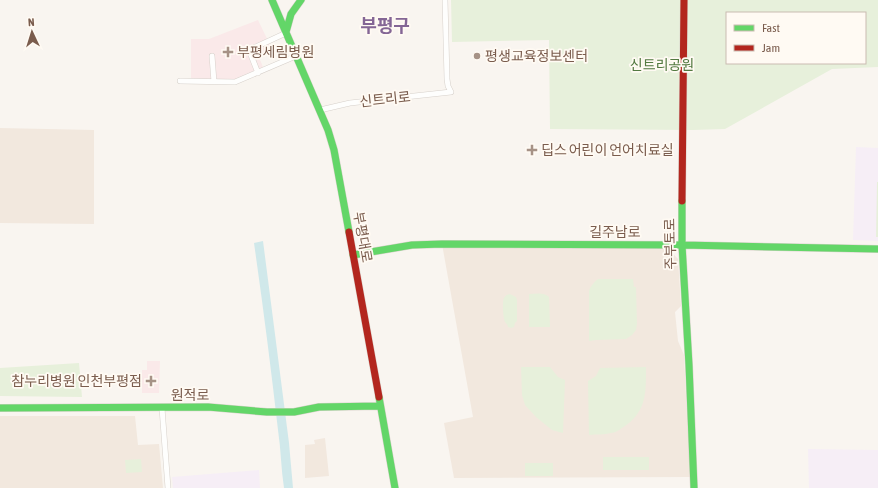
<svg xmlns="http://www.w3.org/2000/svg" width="878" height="488" font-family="'Asap Condensed','Noto Sans KR',sans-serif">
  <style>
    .residential { fill: #f2e8de }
    .education { fill: #f6eef6 }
    .medical { fill: #fae9e9 }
    .green { fill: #e7f0db; fill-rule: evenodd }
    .water { fill: #d0e8ea }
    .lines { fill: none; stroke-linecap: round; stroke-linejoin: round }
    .street-casing { stroke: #d7d1cb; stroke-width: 6 }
    .fast-casing { stroke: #d9d2cb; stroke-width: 8 }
    .jam-casing { stroke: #d9d2cb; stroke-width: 8 }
    .street { stroke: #fefefd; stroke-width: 5 }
    .fast { stroke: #63d668; stroke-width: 7 }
    .jam { stroke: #b3261e; stroke-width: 7 }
    .poi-dot { fill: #a69286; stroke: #fffaf3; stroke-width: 1.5 }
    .labels { text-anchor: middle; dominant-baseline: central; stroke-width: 3.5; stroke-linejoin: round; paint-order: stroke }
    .poi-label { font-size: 14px; fill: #7a5c4d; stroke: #fffaf3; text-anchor: start }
    .park-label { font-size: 14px; fill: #537a41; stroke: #fffaf3 }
    .street-label { font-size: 14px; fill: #7a5c4d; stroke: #fffaf3 }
    .district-label { font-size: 18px; font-weight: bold; fill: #846695; stroke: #fffaf3 }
  </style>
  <rect width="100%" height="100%" fill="#f9f5f0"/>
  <path class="residential" d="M0,128L94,130V224L0,223Z
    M442,244L665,245L678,259L681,306L675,312L678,341L684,355L690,477L454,478L444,423L473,417Z
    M0,416H135L138,445L159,444L163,488H0Z
    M325,438L329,476L305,478V445L315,444L314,440Z"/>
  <path class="education" d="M856,147L878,148V241L853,240Z
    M808,449L878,450V488H809Z
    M259,470L260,488H173L172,477Z"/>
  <path class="medical" d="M258,20L272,49L258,55L263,67L232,82H191V39H209Z
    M147,361H160L159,393H142V370H147Z"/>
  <path class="green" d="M451,0H878V67L832,69L725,129L693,130L550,129L549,40L452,42ZM727,13H865V63H727Z
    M877,182H878V237H876Z
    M598,279H633L634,287H636L637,324L636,330L632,335L626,339L596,340L589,341V291C590,287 594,282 598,279Z
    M510,294L516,297L517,300V321L515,323L514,327L511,328L508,327C508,325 506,323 505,322C503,318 502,301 504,298C506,295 506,295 510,294Z
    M529,294C536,294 544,292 549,297L550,327H529Z
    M79,363L82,397L0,396V368Z
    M521,367H550L558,377L565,380L563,433L552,430L536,417L525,405L522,395Z
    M646,367C646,393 647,412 622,428C619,430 615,433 611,433C604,435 597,434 589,435L588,381L596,376L600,368Z
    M603,457H649V470H603Z
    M141,459L142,472L126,473L125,460Z
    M525,463H553V476H525Z"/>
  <path class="water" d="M263,241L289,443L293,488H284C281,469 281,450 278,430C271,368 263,306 254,243Z"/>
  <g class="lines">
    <g class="street-casing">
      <path id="street" d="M212,56L214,82
        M258,73L249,50L286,33
        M180,81L235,82L296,56
        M320,110L350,103L451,92L448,86L447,79L445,0
        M162,408L168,488"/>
    </g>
    <g class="fast-casing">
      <path id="fast" d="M272,0L328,130L334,150L349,232
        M286,32L291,14L301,0
        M682,201V245L689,365L694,488
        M353,255L412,245L442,244L682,245L878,249
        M379,397L395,488
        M0,408L208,407L267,412H294L319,407L380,406"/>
    </g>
    <g class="jam-casing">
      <path id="jam" d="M682,201L684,0
        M349,232L379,397"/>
    </g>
    <use href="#street" class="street"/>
    <use href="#fast" class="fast"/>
    <use href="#jam" class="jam"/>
  </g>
  <g class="poi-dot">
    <path d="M226 46h4v4h4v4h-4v4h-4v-4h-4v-4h4z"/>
    <circle cx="477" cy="56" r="4"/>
    <path d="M530 144h4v4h4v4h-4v4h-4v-4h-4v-4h4z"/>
    <path d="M149 375h4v4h4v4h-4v4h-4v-4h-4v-4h4z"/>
  </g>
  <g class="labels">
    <g class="poi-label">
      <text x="237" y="52">부평세림병원</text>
      <text x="485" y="56">평생교육정보센터</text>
      <text x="541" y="150">딥스 어린이 언어치료실</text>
      <text x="142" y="381" text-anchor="end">참누리병원 인천부평점</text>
    </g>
    <g class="park-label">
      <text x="662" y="65">신트리공원</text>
    </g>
    <g class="street-label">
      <text transform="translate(385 99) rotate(-6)">신트리로</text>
      <text x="615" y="232">길주남로</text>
      <text transform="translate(363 237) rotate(80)">부평대로</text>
      <text transform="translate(670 244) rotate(-91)">주부토로</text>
      <text x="190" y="395">원적로</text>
    </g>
    <g class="district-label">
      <text x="385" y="25">부평구</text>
    </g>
  </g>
  <rect x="726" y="12" width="140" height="52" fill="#fffaf3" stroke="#cabbb1"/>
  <rect x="734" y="25" width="20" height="6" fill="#63d668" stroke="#cabbb1"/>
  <text x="762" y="32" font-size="12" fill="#7a5c4d">Fast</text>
  <rect x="734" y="45" width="20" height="6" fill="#b3261e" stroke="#cabbb1"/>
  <text x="762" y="52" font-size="12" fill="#7a5c4d">Jam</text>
  <g transform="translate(32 32) rotate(356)" stroke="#fffaf3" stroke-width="3" paint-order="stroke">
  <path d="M0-3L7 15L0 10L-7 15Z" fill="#7a5c4d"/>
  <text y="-6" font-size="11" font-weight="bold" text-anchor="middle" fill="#7a5c4d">N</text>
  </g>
</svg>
